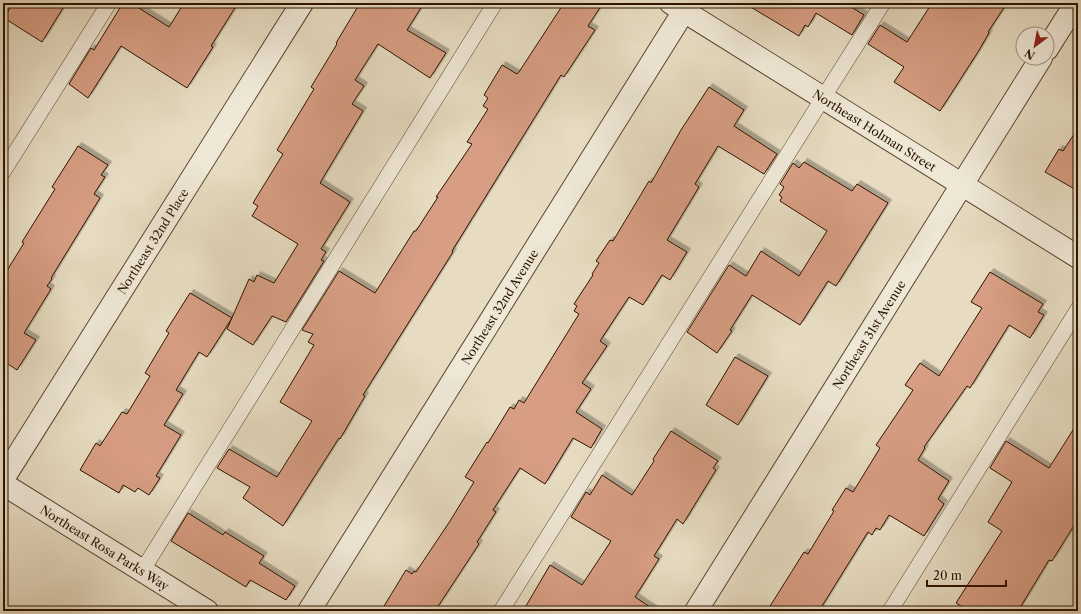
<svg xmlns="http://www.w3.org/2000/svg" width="1081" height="614" font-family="'Libre Caslon Text',serif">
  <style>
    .building { fill: #d79e83; stroke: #2d1300; filter: url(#shadow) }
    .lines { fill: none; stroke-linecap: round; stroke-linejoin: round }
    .lane-casing { stroke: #5c4530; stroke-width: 16 }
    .street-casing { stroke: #5c4530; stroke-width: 24 }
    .lane { stroke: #efe8d7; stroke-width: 15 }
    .street { stroke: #efe8d7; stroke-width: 22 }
    .labels { text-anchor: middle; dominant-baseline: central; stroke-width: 4; stroke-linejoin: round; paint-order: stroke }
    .street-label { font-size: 12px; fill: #2d1300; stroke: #efe8d7 }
  </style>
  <defs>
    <filter id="shadow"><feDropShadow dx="3.5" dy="-3.5" stdDeviation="0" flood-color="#0004"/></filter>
  </defs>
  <rect width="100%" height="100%" fill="#e7dcc2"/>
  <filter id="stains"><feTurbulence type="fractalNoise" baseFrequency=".005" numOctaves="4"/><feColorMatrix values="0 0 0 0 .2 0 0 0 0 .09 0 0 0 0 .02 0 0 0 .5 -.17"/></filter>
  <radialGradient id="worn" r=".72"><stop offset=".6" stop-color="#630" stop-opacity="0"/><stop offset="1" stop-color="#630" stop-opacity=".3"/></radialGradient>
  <path class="building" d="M13,3H66L42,42L4,18Z
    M123,3H131L169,27L184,3H238L211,46L213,47L187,88L121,46L88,98L69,84L91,48L94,50Z
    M360,3H424L407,30L446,53L430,78L378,44L355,80L364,86L352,104L363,111L320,183L350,202L321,249L326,252L321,260L324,261L286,322L272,316L253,345L227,329L249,279L254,282L257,275L274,283L298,244L252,216L258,206L253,203L283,154L277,150L314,89L311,87L337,44L336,43Z
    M564,3H603L588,26L595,30L564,77L561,75L452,251L453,252L363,395L365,396L340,439L339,438L283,526L243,498L250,487L217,468L229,449L277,477L312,421L280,402L314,345L308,342L313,334L302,330L339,271L375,293L414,231H416L438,197H436L472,144L467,142L488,109L483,106L488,98L484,95L502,65L517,74L519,72Z
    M744,3H845L864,15L852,35L816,13L808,27L805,25L799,36Z
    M932,3H1007L988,32L989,33L978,52L940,111L894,82L904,67L868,44L880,25L907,42Z
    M709,87L744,110L734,126L777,154L764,174L718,146L695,184L699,187L667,240L687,252L670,280L662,275L643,305L629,297L600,341L607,346L582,383L591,389L576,412L602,429L591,448L573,438L545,484L520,468L493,510L496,512L477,542L479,544L435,611H381L406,570L412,574L414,571L416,572L450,521L474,482L465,477L487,442L488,443L510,407L514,409L519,400L524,403L579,314L574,311L577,306L574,304L593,275L592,274L599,263L596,261L610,240L613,241L649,181L651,183L681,130Z
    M1078,128V191L1045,172L1059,149L1063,151Z
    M78,146L108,165L101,175L105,177L94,194L100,198L51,278L52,279L47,286L51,289L24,333L36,340L17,370L5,362L3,365V277L24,243L22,242L55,189L52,187Z
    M804,162L852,191L857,184L888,203L836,286L828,281L800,325L752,295L730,330L732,331L717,353L687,332L729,265L746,276L761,251L799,276L827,231L780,201L782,197L779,195L784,187L780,184L793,163L799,168Z
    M990,272L1043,304L1038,312L1044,315L1030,338L1009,325L970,388L967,386L924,447L925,448L918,460L949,481L938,499L944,504L924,536L889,515L880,530L876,528L872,535L868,532L819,611H767L804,552L808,554L834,511L832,510L846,488L853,492L880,448L876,445L913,390L905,385L920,363L939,376L982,308L971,302Z
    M190,293L232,318L207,357L199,352L176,390L183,394L164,425L181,435L156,476L160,478L149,495L138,488L135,492L123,485L119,493L80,470L96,443L100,446L122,412L127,414L150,376L145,373L169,333L166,331Z
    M735,357L768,376L738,425L706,405Z
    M1078,422V519L1052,561L1049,560L1018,611H969L956,603L1002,531L988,522L1012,482L990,468L1006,441L1049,468Z
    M671,431L718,461L713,468L716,470L683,524L677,519L654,556L659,559L635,597L656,611H523L550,565L582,585L611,541L571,517L586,492L590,495L602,475L632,495L654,461L653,459Z
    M188,513L223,535L225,532L264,556L259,563L295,586L286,600L250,580L246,587L171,541Z"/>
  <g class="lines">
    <g class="lane-casing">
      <path id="lane" d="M3,172L109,3
        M142,571L495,3
        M501,611L823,98L883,3
        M890,611L1078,309"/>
    </g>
    <g class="street-casing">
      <g id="street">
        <path id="s1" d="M671,3L1078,257"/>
        <path d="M1047,49L1076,3"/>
        <path id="s2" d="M3,479L302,3"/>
        <path id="s3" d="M3,484L207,611"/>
        <path id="s4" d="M309,611L689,3"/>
        <path id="s5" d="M696,611L1041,58"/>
      </g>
    </g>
    <use href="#lane" class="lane"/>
    <use href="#street" class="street"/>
  </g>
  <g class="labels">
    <g class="street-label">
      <text stroke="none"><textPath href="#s1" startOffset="240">Northeast Holman Street</textPath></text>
      <text stroke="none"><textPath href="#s2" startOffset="281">Northeast 32nd Place</textPath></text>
      <text stroke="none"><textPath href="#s4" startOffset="359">Northeast 32nd Avenue</textPath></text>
      <text stroke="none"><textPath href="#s5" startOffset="326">Northeast 31st Avenue</textPath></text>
      <text stroke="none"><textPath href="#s3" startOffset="120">Northeast Rosa Parks Way</textPath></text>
    </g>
  </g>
  <rect width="1081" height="614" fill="none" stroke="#e7dcc2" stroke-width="16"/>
  <rect x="4" y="4" width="1073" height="606" fill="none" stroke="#2d1300" stroke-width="2"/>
  <rect x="8" y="8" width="1065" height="598" fill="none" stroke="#2d1300"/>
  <g transform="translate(1035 46) rotate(212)"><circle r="19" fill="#efe8d7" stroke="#a19381"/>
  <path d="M0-3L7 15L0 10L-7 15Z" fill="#8f2418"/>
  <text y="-6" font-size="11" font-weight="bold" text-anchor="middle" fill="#2d1300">N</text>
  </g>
  <path d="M927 580v6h79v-6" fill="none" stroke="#2d1300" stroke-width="2"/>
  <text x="933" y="580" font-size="12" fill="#2d1300" stroke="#efe8d7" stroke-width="3" paint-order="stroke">20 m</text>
  <rect width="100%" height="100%" filter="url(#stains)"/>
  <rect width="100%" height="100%" fill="url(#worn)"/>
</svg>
